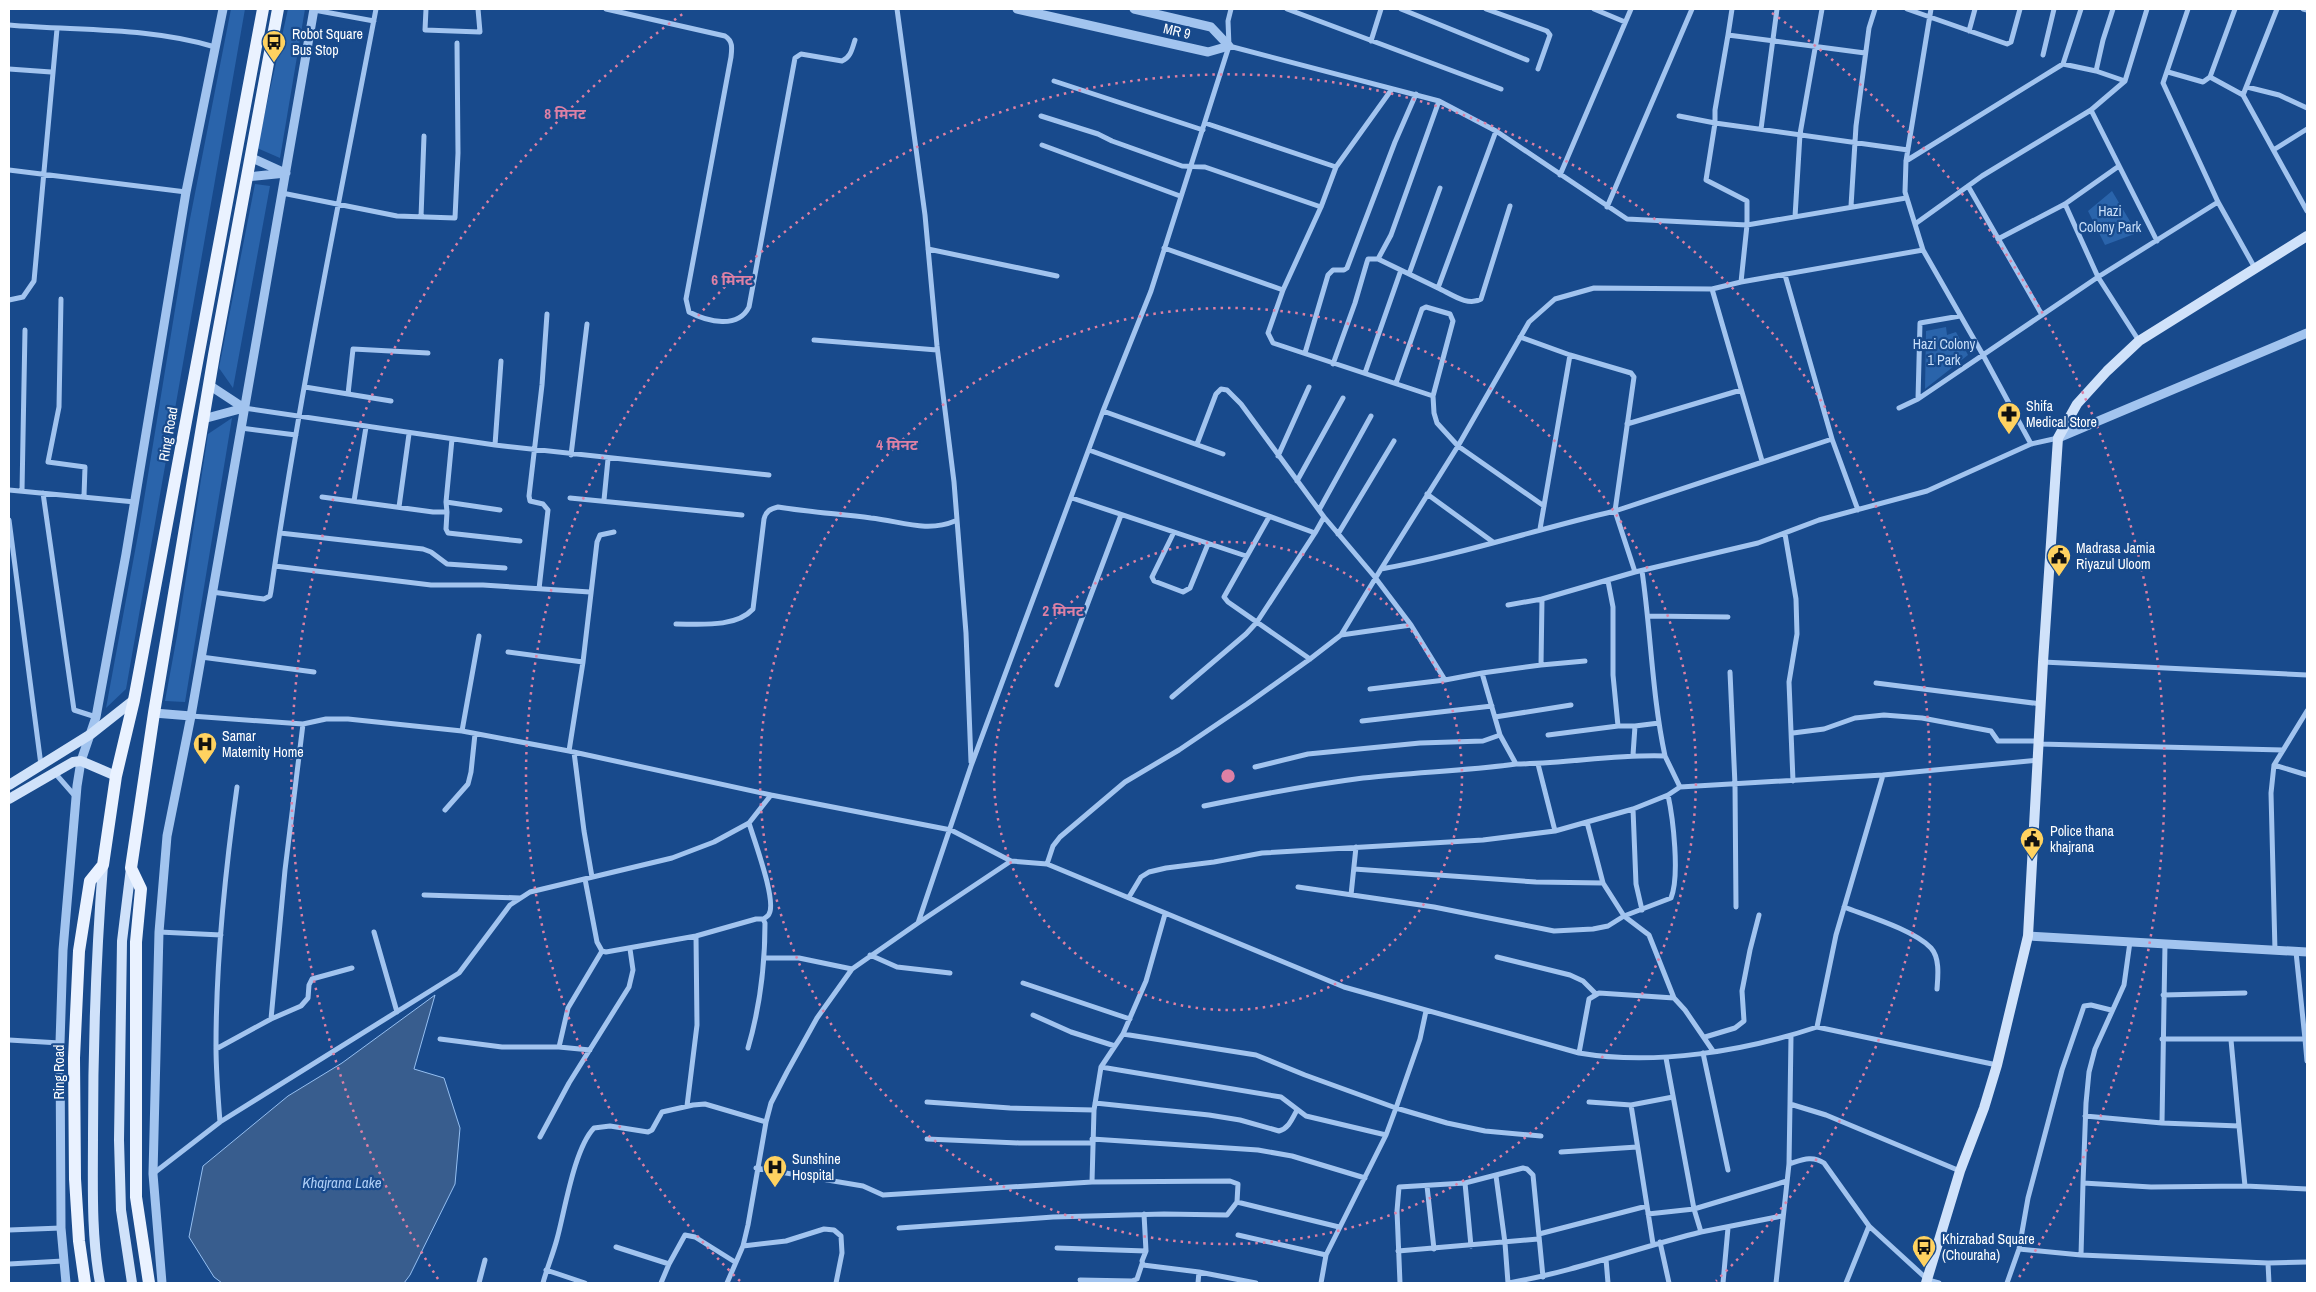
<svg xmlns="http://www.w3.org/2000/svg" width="2316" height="1292" font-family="'Archivo Narrow','Noto Sans Devanagari',sans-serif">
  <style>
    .green { fill: #2a64ab }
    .water { fill: #385d8e; stroke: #95bff1 }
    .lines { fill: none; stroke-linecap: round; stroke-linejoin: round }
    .minor { stroke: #a2c4ef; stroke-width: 5 }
    .tertiary { stroke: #a2c4ef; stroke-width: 9 }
    .secondary { stroke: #d0e2fa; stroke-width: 10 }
    .primary { stroke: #eaf2ff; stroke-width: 12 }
    .ring { fill: none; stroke: #dd80a5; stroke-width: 2.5; stroke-dasharray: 2.5 5 }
    .labels { text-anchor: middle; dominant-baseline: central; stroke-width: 4.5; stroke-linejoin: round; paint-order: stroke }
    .street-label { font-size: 14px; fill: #fff; stroke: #184a8c }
    .poi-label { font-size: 14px; fill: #fff; stroke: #184a8c; text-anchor: start }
    .park-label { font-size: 14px; fill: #c8dffa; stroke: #184a8c }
    .water-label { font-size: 15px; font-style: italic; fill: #aecef6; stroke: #184a8c }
    .centre { fill: #dd80a5; stroke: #184a8c; stroke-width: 2.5 }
    .ring-label { font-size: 15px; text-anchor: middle; font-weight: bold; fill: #dd80a5; stroke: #184a8c; stroke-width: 4.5; stroke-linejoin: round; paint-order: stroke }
  </style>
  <rect width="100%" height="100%" fill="#184a8c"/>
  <path class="green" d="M231,9H245L126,689L106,708L140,524L189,224Z
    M288,9H305L280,158L257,148Z
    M255,184L270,186L233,388L219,368Z
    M2112,191L2137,233L2105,245L2088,211Z
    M1946,327L1947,335L1956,332L1968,355L1925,389L1926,331Z
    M232,418L185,702L165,701L177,636L208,434Z"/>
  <path class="water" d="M435,995L414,1069L444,1078L460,1128L455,1184L410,1275L404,1283H222L214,1277L189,1237L203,1166L288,1096L342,1063Z"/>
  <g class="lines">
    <path class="minor" d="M426,9L425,30L480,32L478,9
      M606,9L725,36C733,41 732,48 731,57L686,299L689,312C708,322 738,329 749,307L795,58L801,54L842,61C851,57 852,49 855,40
      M897,9L925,215L937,346L954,482L966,633L971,762
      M1231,9L1228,21L1229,46L1151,291L1103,411L971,766L918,923L1011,861L1047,864L1053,846L1060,837L1125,782L1179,750L1247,704L1310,659L1341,635L1411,625L1445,680L1482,673L1500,735L1516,764C1566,764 1615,754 1665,756L1680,787L1883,775L2038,760
      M1287,9L1501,89
      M1401,9L1527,60
      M1486,9L1547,31L1550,35L1538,69
      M1594,9L1625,22
      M1732,9L1728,35L1865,53
      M1907,9L2007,44L2011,42L2020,9
      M1931,9L1906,161L1905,192L1923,250L1983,355L2031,444
      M2147,9L2125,81L2091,110L2157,241
      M2188,9L2163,83L2218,202L2256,270
      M2235,9L2210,77L2243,95
      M2277,9L2243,95L2307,211
      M2303,9L2307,10
      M314,10L374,21
      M9,25C78,31 149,27 215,47
      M1969,31L1975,9
      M1371,41L1381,9
      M1229,46L1439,101L1496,131L1627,219L1747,225V201L1706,180L1715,123V110L1728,35
      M2043,55L2054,9
      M2063,64L2081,9
      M9,69L51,72
      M2096,71L2103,40L2113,9
      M2168,72L2203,82L2210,77
      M1054,81L1203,130
      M2247,87L2279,95L2307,108
      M1041,116L1098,134L1112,141L1182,166L1205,167L1321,207L1336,167L1392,89
      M1679,116L1715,123L1908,150
      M1205,123L1336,167
      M1761,129L1777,9
      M1042,145L1180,196
      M2275,149L2307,129
      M1906,161L2063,64L2096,71L2125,81
      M9,170L186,192
      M1560,175L1631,9
      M1968,186L2042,315
      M282,193L397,216L455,218L458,153L457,43
      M2065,204L2098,277L2139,341
      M1851,206L1856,126L1869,28L1875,9
      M1607,207L1692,9
      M421,217L424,136
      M1795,217L1800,134L1822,9
      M1915,224L1982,176L2091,110
      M1998,239L2065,204L2119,166
      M1164,248L1283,290L1268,333L1273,343L1433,396
      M928,249L1057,276
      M1378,259L1438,288L1496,131
      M1409,274L1440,188
      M1785,275L1832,439
      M1741,282L1747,225L1906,198
      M1438,288C1451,294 1468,307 1481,299L1510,206
      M1712,289L1762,461
      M1283,290L1321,207
      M61,299L59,407L48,462L85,467L84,496
      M9,300L23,297L34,281L57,29
      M1520,337L1570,355L1631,373L1634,377L1615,511L1832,439L1858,510
      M814,340L937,350
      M1305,353L1328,275L1333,270H1344L1347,268L1395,142L1416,94
      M1333,364L1355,303L1367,262L1368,259H1378L1391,235L1439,101
      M1365,373L1401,270
      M1396,383L1422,309L1426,307L1450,314L1453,321L1433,396L1434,413L1437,423L1458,446L1544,506
      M305,387L391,401
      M348,394L353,349L428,353
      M1918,399L1920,323L1960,316
      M244,408L495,445L769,475
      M1899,408L1918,399L2098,277L2218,202
      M1103,411L1223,454
      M1627,424L1741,390
      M241,428L296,435
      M1197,444L1216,394L1221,389L1227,390L1241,404L1324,517L1374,576L1411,625
      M495,445L501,361
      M1089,450L1315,533L1324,517
      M571,455L587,324
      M1278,456L1309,387
      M1297,481L1343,398
      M9,490L135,502
      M22,491L25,330
      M43,493L74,710L96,717
      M1427,494L1493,542
      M322,497L433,512H447L446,502L452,439
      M570,498L742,515
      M1072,498L1246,556
      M604,500L608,459
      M354,501L366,427
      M446,502L500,510
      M399,507L409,434
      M1319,510L1371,416
      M447,512L446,529L448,533L520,541
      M1269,517L1224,597L1228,602L1310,659
      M9,520L41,765
      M1540,529L1570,355
      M1174,532L1152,577L1154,581L1183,592L1190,588L1208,544
      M280,533L423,549L431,552L447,564L505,568
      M1338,534L1394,441
      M1785,534L1796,599L1797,634L1789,682L1793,781
      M275,566L431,585H483L590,592
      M1381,569L1458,446L1529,322L1555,299L1594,288L1712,289L1741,282L1923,250
      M1642,571C1651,632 1652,695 1665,756
      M1608,581L1613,607V675L1618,726H1635L1633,755
      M539,589L548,510L543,504L530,501L529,496L542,385L547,314
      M212,592L264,599L270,596L271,591C299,396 339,203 376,9
      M1508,605L1542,599
      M1649,616L1728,617
      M676,624C699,624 736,628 753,609L764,519C766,511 770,509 778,507C809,512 840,514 871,518C900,521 927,533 955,521
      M1341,635L1381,569C1460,555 1537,529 1615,511L1635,572
      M508,652L583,662
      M201,657L314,672
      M2043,662L2307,675
      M1541,665L1585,661
      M1730,672L1735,785L1736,907
      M1482,673L1541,665L1542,599L1635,572L1758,543L1819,520L1927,491L2031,444L2058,438
      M1876,683L2041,704
      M1057,685L1121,515
      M1370,689L1445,680
      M1172,697L1246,634L1257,622L1315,533
      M191,716L303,724L326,719H348L462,731L569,751L771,795
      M1495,717L1571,705
      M1362,721L1492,706
      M1635,726L1659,723
      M462,731L479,636
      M1793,733L1824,729L1855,718L1884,715L1922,718L1991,731L1998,741H2040
      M1548,735L1618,726
      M2039,744L2283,750
      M569,751L583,662L597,542L600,535L614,532
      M574,752L584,831L592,877
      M1538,764L1555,831
      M2274,765L2307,775
      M1255,767L1308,754L1420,743L1483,741L1500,735
      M54,772L75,796
      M1204,806C1257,795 1309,785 1363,778C1414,772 1465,771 1516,764
      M1633,809L1636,884L1642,910
      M445,810L468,784L471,772L475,734
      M1587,822L1603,883L1624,916L1649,935L1674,998L1685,1010L1713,1051
      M749,823C754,840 777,901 769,914C769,915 764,919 763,919
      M1047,864L1344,987L1579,1053C1655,1066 1745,1051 1817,1027L1997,1065
      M1354,869L1536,882L1603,883
      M585,879L597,942L602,951L606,952L696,936L756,919H763L765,923C765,966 760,1007 748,1048
      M1298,887L1434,907L1554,931L1593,929L1608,926L1624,916L1671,898C1680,876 1673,818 1668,795
      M424,895L520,898
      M1351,895L1356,847
      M1129,897L1141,877L1149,872L1166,868L1214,862L1262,853L1483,840L1555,831L1633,809L1668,795L1680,787
      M1844,907C1867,916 1914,930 1931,948C1940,958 1938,976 1937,989
      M159,932L221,935
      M374,932L397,1012
      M2130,942L2124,985L2095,1049L2089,1072L2086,1103L2083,1183L2151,1187L2245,1186L2239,1126L2162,1123L2165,944
      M2275,951L2271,793L2274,765L2307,711
      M2296,952L2305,1039H2307
      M870,955L897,967L950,973
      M1497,957L1570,975L1583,981L1596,994
      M765,958H799L852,969
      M1023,983L1130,1019
      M2163,995L2245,993
      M1033,1015L1071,1032L1115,1046
      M271,1019L285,870L303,724
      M1817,1027L1836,935L1883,775
      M1123,1034L1256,1055L1305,1075L1396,1108L1447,1123L1485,1131L1541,1136
      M1791,1036L1790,1104L1826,1115L1960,1171
      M1705,1037L1735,1028L1744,1021L1742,991L1750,950L1759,915
      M440,1039L502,1047H559L590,1050
      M2162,1039H2305L2307,1061
      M9,1040L60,1043
      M2231,1040L2239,1126
      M559,1047L568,1008L602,951
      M216,1049L271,1019L301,1006L308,998L309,985L312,979L352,968
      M1579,1053L1589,999L1599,993L1674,998
      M1703,1053L1728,1170
      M1101,1067L1281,1097L1306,1116L1386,1135
      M927,1102L1010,1108L1094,1110
      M1589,1102L1631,1105L1673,1097
      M1095,1103L1209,1115L1240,1120L1279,1131C1289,1128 1292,1119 1297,1110
      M1631,1105L1653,1244
      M687,1106L697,1025L696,936
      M2085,1116L2162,1123
      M220,1122C218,1097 216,1071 216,1046C216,959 225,872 237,787
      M540,1137L569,1083L629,987L633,970L630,949
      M927,1139L1019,1143H1092
      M1092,1139L1258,1150L1292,1156L1365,1178
      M1561,1152L1637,1147
      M1789,1164C1802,1160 1812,1155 1824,1163L1869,1226L1928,1280L1939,1283
      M756,1168L863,1186L883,1195L1092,1182L1094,1110L1101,1067L1123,1034L1146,981L1165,914
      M154,1173L220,1122L459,973L510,905L530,892L672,858L714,842L749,823L771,795L951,830L1011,861
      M1496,1176L1505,1243L1508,1283
      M1092,1182L1230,1181L1238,1184L1237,1202
      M1465,1183L1471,1246
      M1427,1186L1434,1249
      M2245,1186L2307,1189
      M1648,1214L1694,1209L1787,1181
      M899,1228L1053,1217L1164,1214L1227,1215L1237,1202L1339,1227
      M9,1230L61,1228
      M1701,1232L1782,1216
      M1539,1234L1647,1206
      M1238,1235L1326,1255
      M1660,1242L1669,1283
      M743,1246L786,1241L824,1229L834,1230L841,1236L842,1253L836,1283
      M616,1247L669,1264
      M1057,1248L1146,1251L1144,1214
      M2019,1249L2081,1255L2268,1263L2307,1262
      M1146,1251L1142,1261L1143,1265L1199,1272
      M1398,1251L1538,1239
      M2081,1255L2083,1183
      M1606,1259L1608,1283
      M2268,1263L2269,1283
      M9,1264L63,1261
      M546,1270L585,1283
      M1080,1280L1132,1281L1137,1279L1142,1264
      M479,1283L485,1260
      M543,1283C547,1268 553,1254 557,1239C565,1210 574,1149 594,1128L610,1126L648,1132L652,1130L662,1112L693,1105L705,1104L766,1122
      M661,1283L669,1264L685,1235L695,1237L735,1262
      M727,1283L743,1246L748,1225L766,1122L771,1103L787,1072L817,1018L852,969L918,923
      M1198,1283L1199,1272L1256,1283
      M1321,1283L1326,1255L1386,1135L1396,1108L1420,1039L1426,1011
      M1400,1283L1397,1211L1399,1187L1465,1183L1523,1168L1527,1169L1533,1175L1543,1277
      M1509,1283C1575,1271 1637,1248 1701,1232L1694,1209L1666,1058
      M1723,1283L1728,1228
      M1776,1283L1789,1164L1790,1104
      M1846,1283L1869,1226
      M2007,1283L2019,1249L2028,1198L2062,1070L2084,1006L2091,1005L2111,1010"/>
    <path class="tertiary" d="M1017,9L1208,52L1229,46L1211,27L1134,9
      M250,157L283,172
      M246,177L286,173
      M209,385L244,408
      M203,419L244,408
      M2058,438L2307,333
      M154,713L191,716
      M2028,936L2307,952
      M66,1283L61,1228L60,1043L63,950L77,786L81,761L96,717L126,554L186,192L223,9
      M162,1283L153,1174L159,932L167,836L191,716L314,9"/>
    <path class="secondary" d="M9,785L91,734L134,700
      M9,799L73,762L81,761L116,776
      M131,868L122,941L119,1140L121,1210L132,1283
      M100,1283C91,1235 93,1184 93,1135C93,1045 96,955 103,865
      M1926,1283L1960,1171L1984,1108L1997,1065L2028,936L2043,662L2058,438L2077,404L2107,371L2139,341L2307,236"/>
    <path class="primary" d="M85,1283L79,1241L75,1179L74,1058L79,951L90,881L103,865L116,776L134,700L263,9
      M149,1283L136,1197V942L141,889L131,868L154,713L214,355L278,9"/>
  </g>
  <g class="ring">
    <circle cx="1228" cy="776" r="234"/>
    <circle cx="1228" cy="776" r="468"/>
    <path d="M740 1281A702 702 0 1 1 1716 1281"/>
    <path d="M438 1279A937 937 0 0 1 684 13M1772 13A937 937 0 0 1 2018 1279"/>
  </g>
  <defs>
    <g id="bus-pin" transform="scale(1.25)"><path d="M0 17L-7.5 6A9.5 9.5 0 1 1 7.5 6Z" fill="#ffd260" stroke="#184a8c"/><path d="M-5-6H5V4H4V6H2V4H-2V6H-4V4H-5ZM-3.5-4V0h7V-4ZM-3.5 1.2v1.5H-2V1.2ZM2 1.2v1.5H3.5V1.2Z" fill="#111"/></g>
    <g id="pharmacy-pin" transform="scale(1.25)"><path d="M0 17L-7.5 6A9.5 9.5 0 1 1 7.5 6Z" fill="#ffd260" stroke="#184a8c"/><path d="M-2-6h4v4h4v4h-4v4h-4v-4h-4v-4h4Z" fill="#111"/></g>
    <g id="civic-pin" transform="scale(1.25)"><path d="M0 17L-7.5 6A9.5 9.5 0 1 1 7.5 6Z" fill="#ffd260" stroke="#184a8c"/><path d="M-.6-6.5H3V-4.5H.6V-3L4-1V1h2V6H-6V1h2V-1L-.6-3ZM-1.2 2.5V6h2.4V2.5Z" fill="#111"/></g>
    <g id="hospital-pin" transform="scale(1.25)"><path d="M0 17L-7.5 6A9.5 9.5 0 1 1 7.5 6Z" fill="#ffd260" stroke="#184a8c"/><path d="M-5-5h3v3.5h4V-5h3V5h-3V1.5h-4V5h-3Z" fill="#111"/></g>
  </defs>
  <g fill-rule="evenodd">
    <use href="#bus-pin" x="274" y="42"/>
    <use href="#pharmacy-pin" x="2009" y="414"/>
    <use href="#civic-pin" x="2059" y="556"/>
    <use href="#hospital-pin" x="205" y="744"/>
    <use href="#civic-pin" x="2032" y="839"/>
    <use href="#hospital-pin" x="775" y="1167"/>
    <use href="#bus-pin" x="1924" y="1247"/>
  </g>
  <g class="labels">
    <g class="street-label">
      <text transform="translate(1177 31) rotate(13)">MR 9</text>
      <text transform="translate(168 434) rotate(-80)">Ring Road</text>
      <text transform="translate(59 1072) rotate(-90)">Ring Road</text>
    </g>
    <g class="poi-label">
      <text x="292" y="34">Robot Square<tspan x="292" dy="16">Bus Stop</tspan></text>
      <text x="2026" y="406">Shifa<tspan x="2026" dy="16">Medical Store</tspan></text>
      <text x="2076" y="548">Madrasa Jamia<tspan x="2076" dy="16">Riyazul Uloom</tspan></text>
      <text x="222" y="736">Samar<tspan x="222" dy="16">Maternity Home</tspan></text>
      <text x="2050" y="831">Police thana<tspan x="2050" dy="16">khajrana</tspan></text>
      <text x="792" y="1159">Sunshine<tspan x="792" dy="16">Hospital</tspan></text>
      <text x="1942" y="1239">Khizrabad Square<tspan x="1942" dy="16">(Chouraha)</tspan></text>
    </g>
    <g class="park-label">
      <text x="2110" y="211">Hazi<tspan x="2110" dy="16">Colony Park</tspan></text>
      <text x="1944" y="344">Hazi Colony<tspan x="1944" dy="16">1 Park</tspan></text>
    </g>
    <g class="water-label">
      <text x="342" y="1182">Khajrana Lake</text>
    </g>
  </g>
  <circle cx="1228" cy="776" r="8" class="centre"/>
  <g class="ring-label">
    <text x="565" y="119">8 मिनट</text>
    <text x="732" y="285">6 मिनट</text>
    <text x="897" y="450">4 मिनट</text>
    <text x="1063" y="616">2 मिनट</text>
  </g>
  <rect width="2316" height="1292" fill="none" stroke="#ffffff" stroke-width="20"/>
</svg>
